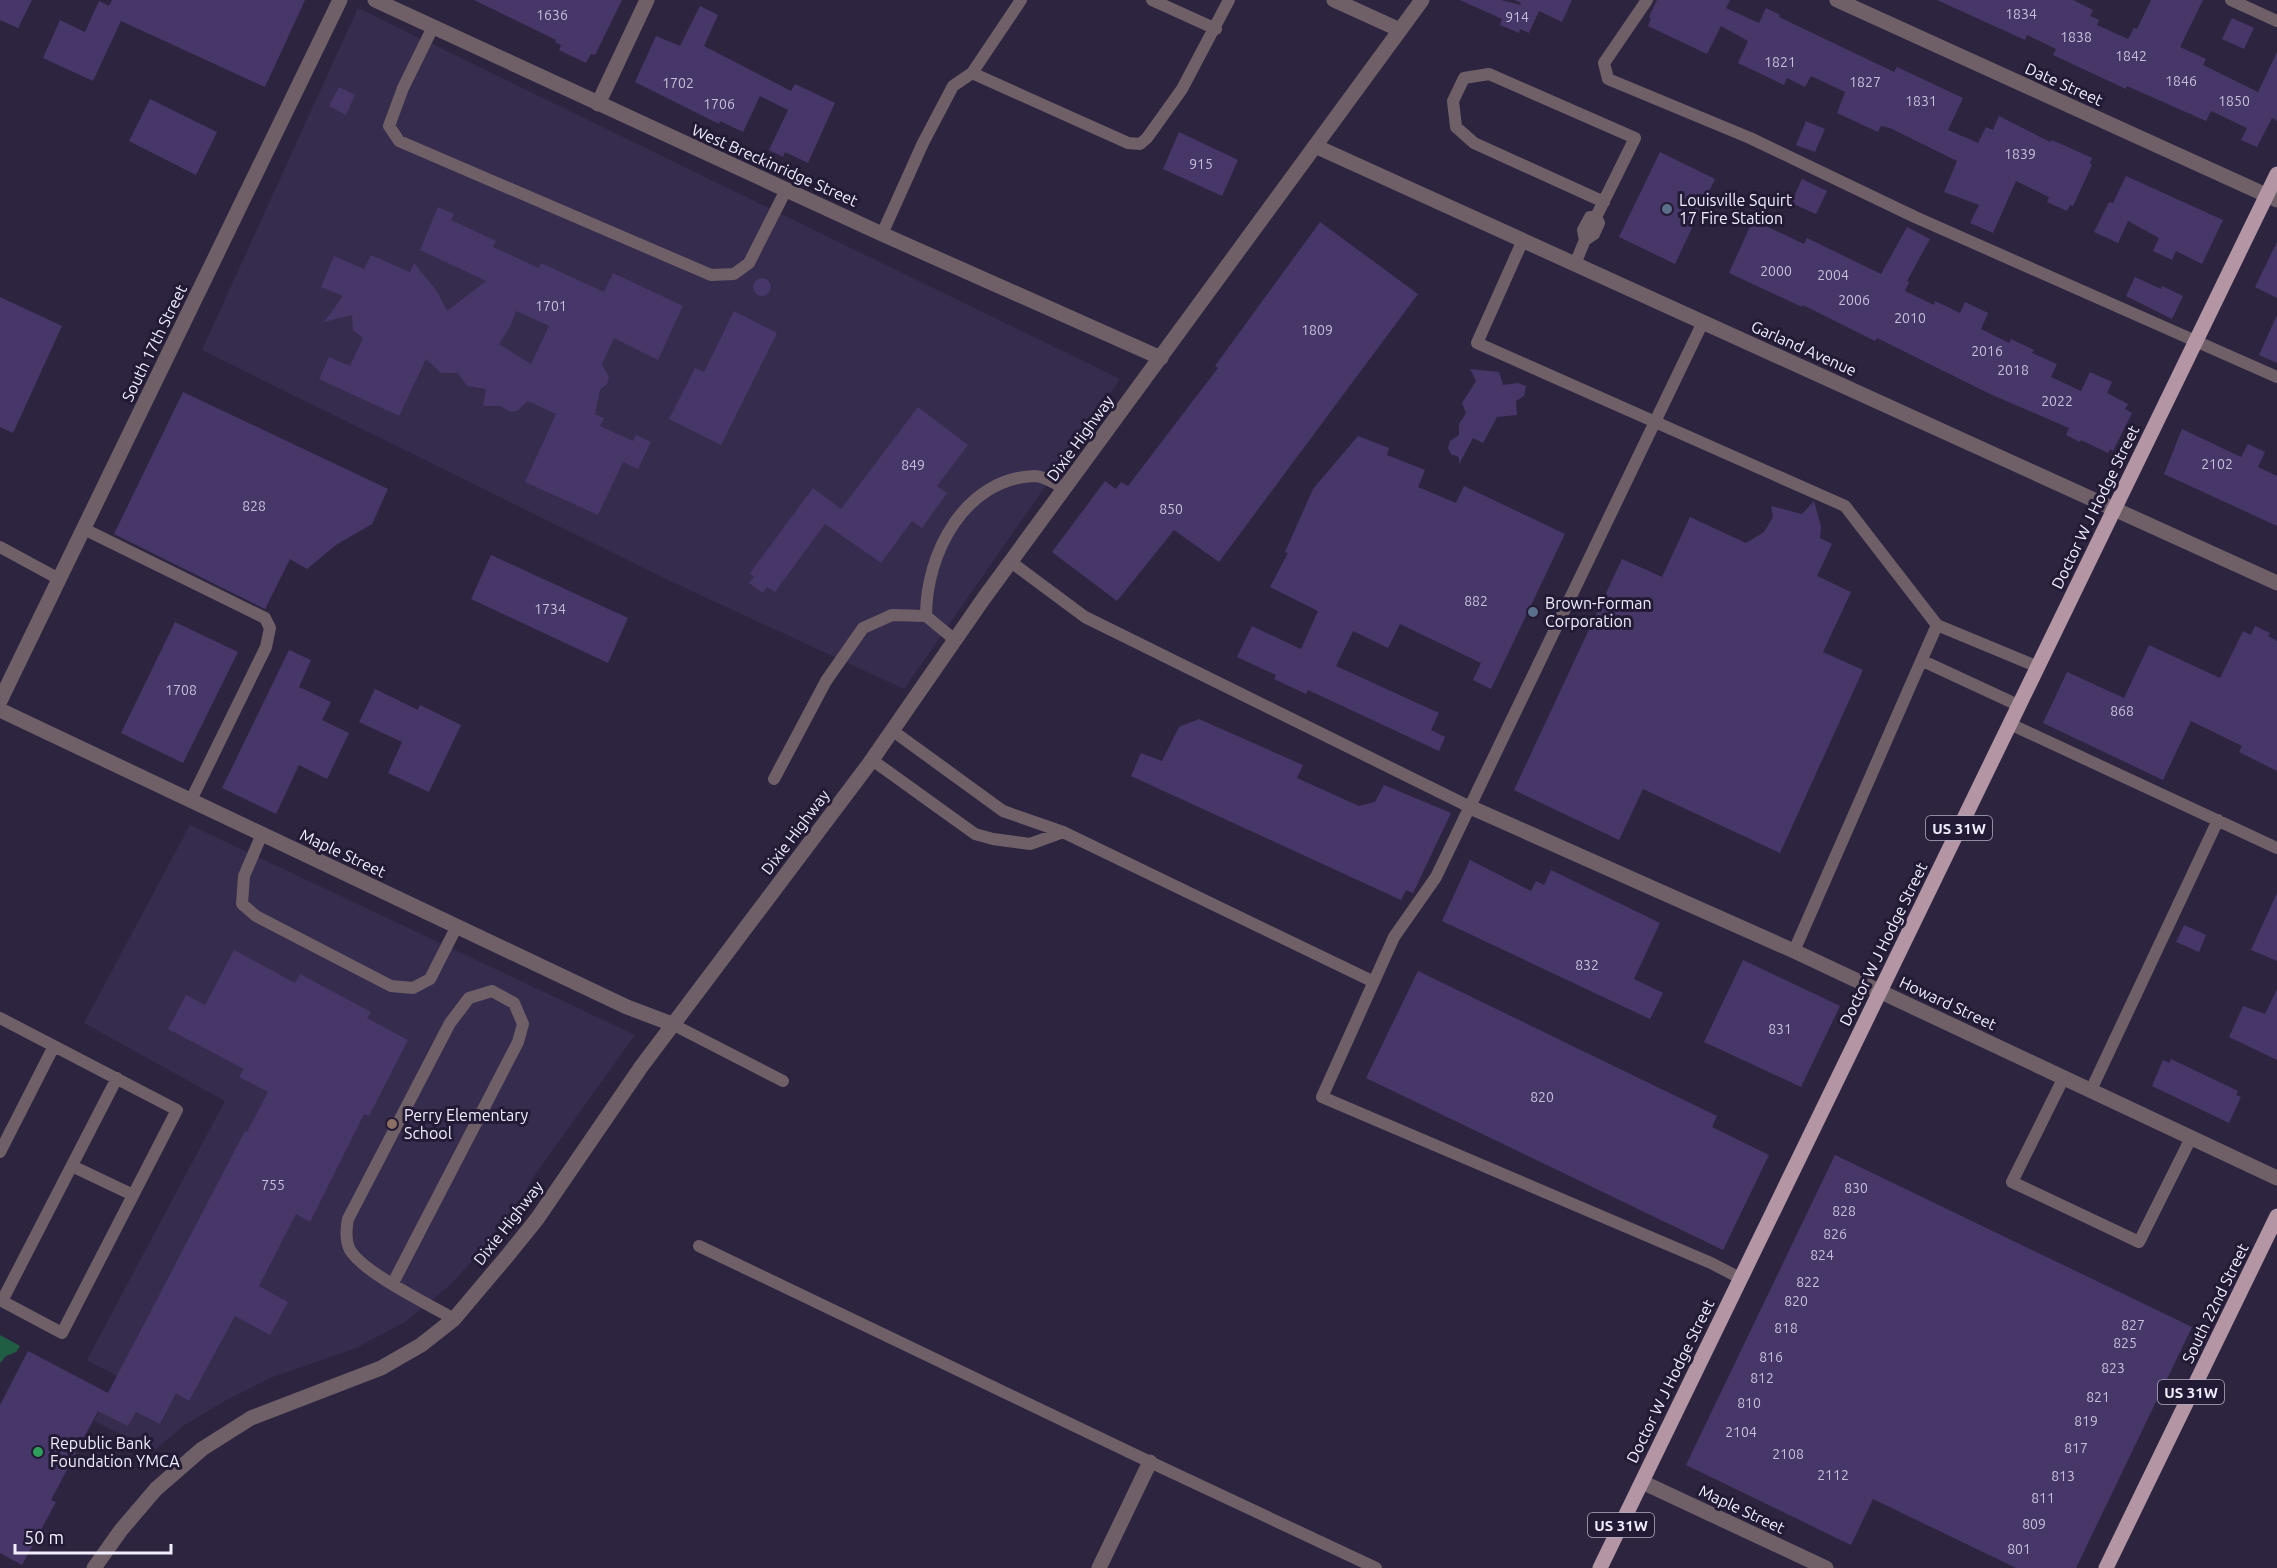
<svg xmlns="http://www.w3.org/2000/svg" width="2277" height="1568" font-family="Ubuntu,sans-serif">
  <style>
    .built { fill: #362c4d }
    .green { fill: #1f5e43 }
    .building { fill: #473668; fill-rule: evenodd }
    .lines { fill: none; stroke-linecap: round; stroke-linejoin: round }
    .service { stroke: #6f6068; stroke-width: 12 }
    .minor { stroke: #6f6068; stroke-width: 15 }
    .tertiary { stroke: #6f6068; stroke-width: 15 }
    .primary { stroke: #b395a4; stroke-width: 15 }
    .service-dot { fill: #5c6f8a; stroke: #231b35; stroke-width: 2 }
    .education-dot { fill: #8d6e63; stroke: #231b35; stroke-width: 2 }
    .leisure-dot { fill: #2e9e5b; stroke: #231b35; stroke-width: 2 }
    .labels { text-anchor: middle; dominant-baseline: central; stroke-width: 6; stroke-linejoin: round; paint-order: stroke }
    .number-label { font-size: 14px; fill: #c6bfd9 }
    .shield { fill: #231b35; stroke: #b3aec2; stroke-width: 1.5 }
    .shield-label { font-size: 15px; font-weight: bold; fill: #f1edff }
    .street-label { font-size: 16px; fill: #f1edff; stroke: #231b35 }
    .poi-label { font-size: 16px; fill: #f1edff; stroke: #231b35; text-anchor: start }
  </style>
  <rect width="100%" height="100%" fill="#2d2540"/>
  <path class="built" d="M358,8L1120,379L904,689L670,581L202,350Z
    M190,825L635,1035L530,1182L527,1190L483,1249L450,1285L405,1322L356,1348L270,1378L221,1403L186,1424L146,1457L121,1434L94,1421L117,1376L87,1360L225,1101L84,1023Z"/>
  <path class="green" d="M0,1335L20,1346L16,1352L6,1356L0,1363Z"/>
  <path class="building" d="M0,0H32L18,28L0,20Z
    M112,0H305L265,87L121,21L93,81L43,58L60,20L85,32L99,1L109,6Z
    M474,0H622L595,55L591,54L586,63L559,50L561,45L555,42L556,40Z
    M1460,0H1501L1520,5L1521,3L1515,0H1572L1562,22L1539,11L1529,33L1520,29L1519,33L1500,25L1502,19Z
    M1657,0H1730L1726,8L1759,23L1766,8L1780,15L1779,17L1894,72L1897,67L1963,98L1948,130L1978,143L1986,127L1993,130L1999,116L2050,142L2052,140L2092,158L2090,163L2092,165L2073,206L2070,205L2067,211L2047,202L2049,197L2016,181L1993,233L1970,223L1979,205L1944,192L1957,161L1890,128L1881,126L1878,132L1837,113L1845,92L1811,76L1805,87L1787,78L1784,85L1738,63L1748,41L1721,26L1707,54L1648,26L1651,18L1649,17Z
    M1937,0H2073L2093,10L2090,16L2099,20L2097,25L2128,39L2134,28L2137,29L2151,0H2203L2180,47L2206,59L2203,65L2258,92L2277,52V121L2272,118L2257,147L2241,140L2247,128L2211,111L2206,121L2127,86L2126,89L2053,55L2056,49L2027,35L2025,40Z
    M700,6L718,15L704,46L791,91L795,84L835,103L808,163L785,152L783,157L769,150L788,110L760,96L743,132L720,121L719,124L635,82L656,36L680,46Z
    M2232,18L2254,28L2244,49L2222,39Z
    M339,87L355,95L346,115L329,106Z
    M150,99L217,132L196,175L129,141Z
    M1806,121L1825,129L1815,152L1796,145Z
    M1179,132L1238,160L1222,196L1163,169Z
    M1660,152L1715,179L1675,264L1619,237Z
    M2126,176L2223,220L2202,264L2176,251L2172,260L2153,251L2159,238L2128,221L2118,243L2094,232L2109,202L2113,203Z
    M1802,179L1827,191L1816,214L1791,203Z
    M438,207L454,214L451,220L496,241L493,247L539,268L541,263L604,292L613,273L683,306L658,360L614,338L602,364L609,377L607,384L600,390L595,414L604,418L600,426L633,441L636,435L651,442L638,469L623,462L598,515L525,482L556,414L528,401L517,411L511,412L500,406H483L486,389L467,386L458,373H441L426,359L399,416L319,379L329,357L350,366L363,338L353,330L352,315L324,322L343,296L321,287L334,256L364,269L371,255L410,272L414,263L437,291L447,311L486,281L420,250ZM516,311L549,326L531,364L499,344L510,327Z
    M1753,220L1804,244L1807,238L1881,274L1907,227L1930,239L1907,281L1909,282L1905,291L1934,305L1935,301L1960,313L1965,302L1988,313L1981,329L2009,343L2011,339L2034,350L2032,353L2057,364L2051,377L2081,391L2090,372L2112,382L2107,393L2128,404L2125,409L2132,413L2113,451L2110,449L2108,453L2081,440L2080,442L2066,435L2069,428L1990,394L1877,338L1875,341L1803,305L1802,307L1729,273Z
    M1320,222L1418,294L1219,562L1174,530L1117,601L1052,552L1105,481L1116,489L1121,482L1128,486L1218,368L1215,366Z
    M2277,242V298L2255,287Z
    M2135,277L2161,289L2162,286L2183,296L2172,319L2126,296Z
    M753 287a9 9 0 1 1 18 0a9 9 0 1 1-18 0Z
    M0,297L62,326L13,433L0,427Z
    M734,311L777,333L721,445L669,419L695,368L704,372Z
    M2277,315V363L2259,355Z
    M1470,369L1499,372L1503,385L1518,383L1526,386L1524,396L1516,401L1517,415L1497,417L1483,443L1473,438L1459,464V457L1451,454L1448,448L1450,441L1459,435V424L1466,413L1462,403L1476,381Z
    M183,392L388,489L372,524L336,545L307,569L290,559L265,609L114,534Z
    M918,407L968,445L937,486L947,493L922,528L912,521L881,563L825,524L775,592L767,587L763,593L749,583L754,577L750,573L813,488L841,509Z
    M2182,429L2241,457L2248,444L2265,452L2258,467L2277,476V526L2164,474Z
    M1358,436L1389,448L1387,455L1425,470L1418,487L1456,503L1464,486L1565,534L1491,689L1473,680L1481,663L1400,624L1388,648L1353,631L1336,666L1439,713L1431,730L1445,737L1439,751L1308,690L1306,694L1274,679L1276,675L1237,657L1252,626L1301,649L1318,611L1270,587L1288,553L1285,552L1313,489Z
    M1814,501L1821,526L1820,538L1832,544L1817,576L1851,592L1823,652L1863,670L1780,853L1643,789L1619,840L1514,790L1622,559L1662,577L1690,517L1746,543L1764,532L1773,517L1771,506L1802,514Z
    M491,555L628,618L608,663L471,599Z
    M175,622L238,652L183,763L121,733Z
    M2255,626L2270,633L2268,636L2277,641V771L2239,752L2242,746L2191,721L2163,780L2043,723L2067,672L2124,698L2149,645L2220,678L2243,631L2251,635Z
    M289,650L311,660L299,687L331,702L322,720L349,733L327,779L299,765L276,814L222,788Z
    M375,689L418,710L420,705L461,725L429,792L388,773L402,742L359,722Z
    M1199,719L1303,765L1297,778L1359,806L1375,802L1384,785L1451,813L1413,893L1406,890L1401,900L1131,776L1141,753L1162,761L1179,727Z
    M1470,860L1531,891L1536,881L1544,885L1551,870L1660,923L1634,979L1663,993L1650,1019L1442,921Z
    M2277,893V961L2251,950Z
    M2184,925L2206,935L2199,952L2176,942Z
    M234,950L295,983L300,974L371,1012L367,1018L408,1040L369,1116L364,1114L310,1222L296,1214L259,1286L288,1302L270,1335L235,1316L189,1401L176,1393L160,1424L136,1412L128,1426L98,1411L51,1500L56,1502L22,1565L0,1553V1405L28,1351L108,1393L245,1131L247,1132L268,1092L239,1077L244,1069L168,1029L186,995L205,1005Z
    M1743,960L1840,1006L1801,1087L1704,1042Z
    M1418,971L1717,1116L1712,1127L1769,1155L1723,1250L1366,1078Z
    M2277,989V1060L2229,1037L2243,1006L2265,1014Z
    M2171,1059L2238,1091L2236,1095L2241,1097L2229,1123L2152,1086L2163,1060L2169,1063Z
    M1835,1155L2192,1327L2076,1568H2016L1873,1499L1851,1545L1686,1465Z"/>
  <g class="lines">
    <path class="service" d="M1152,0L1216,29
      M1647,0L1604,63L1608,79L1750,138L1915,217L2277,377
      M2231,0L2277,21
      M433,27L403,88L389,126L399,141L711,275L734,274L749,263L786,190
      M972,73L1128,143L1140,144L1147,138L1182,89L1229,0
      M882,234L923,143L953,86L972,73L1021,0
      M1523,240L1477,343L1845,506L1937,625L2038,667
      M1585,240L1594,234L1599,223L1596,217L1635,138L1489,74L1464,78L1453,101L1456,127L1474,143L1604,202
      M1575,264L1585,240L1583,230L1590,217H1596
      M1703,322L1436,877L1394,937L1322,1097L1711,1263L1740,1278
      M84,529L265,618L270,628L266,647L191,800
      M0,547L59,579
      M1011,562L1085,617L1470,807
      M926,616C926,553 965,478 1035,476C1044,476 1057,485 1065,488
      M1923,661L2020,706
      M2010,724L2277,848
      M893,731L1003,811L1063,832L1374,982
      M872,760L975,834L993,839L1030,844L1063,832
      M774,779L826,681L863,628L892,615L926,616L955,640
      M262,834L244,876L242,904L256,916L391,986L413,988L430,979L457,926
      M1794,951L1937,625
      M0,1018L177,1110L62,1333L0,1300
      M672,1024L783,1081
      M2064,1077L2012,1182L2139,1242L2191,1138
      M2091,1090L2218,820
      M0,1152L54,1046
      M72,1166L133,1195
      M699,1246L1150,1462L1376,1568
      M393,1283L518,1042L523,1024L514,1003L492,991L469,998L450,1023L348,1219C346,1229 345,1240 350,1250C364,1273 428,1304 454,1319
      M2,1301L117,1078"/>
    <path class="minor" d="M375,0L882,234L1161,358
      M1334,0L1400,30
      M1837,0L2277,200
      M598,104L647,0
      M1315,146L2277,583
      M0,701L340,0
      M0,710L627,1007L672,1024
      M1470,807L1794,951L2277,1178
      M1642,1482L1826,1568
      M1099,1568L1150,1462"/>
    <path class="tertiary" d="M94,1568L121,1530L156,1489L202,1449L251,1418L381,1368L421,1345L454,1319L508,1255L537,1219L641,1067L869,764L984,598L1422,0"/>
    <path class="primary" d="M1600,1568L2277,174
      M2106,1568L2277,1216"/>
  </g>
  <g class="service-dot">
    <circle cx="1667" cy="209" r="6"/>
    <circle cx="1533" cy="612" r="6"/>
  </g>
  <circle class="education-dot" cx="392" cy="1124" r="6"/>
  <circle class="leisure-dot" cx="38" cy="1452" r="6"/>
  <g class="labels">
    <g class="number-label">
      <text x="2021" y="14">1834</text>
      <text x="552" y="15">1636</text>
      <text x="1517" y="17">914</text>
      <text x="2076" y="37">1838</text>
      <text x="2131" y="56">1842</text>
      <text x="1780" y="62">1821</text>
      <text x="2181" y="81">1846</text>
      <text x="1865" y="82">1827</text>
      <text x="678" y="83">1702</text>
      <text x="1921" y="101">1831</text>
      <text x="2234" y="101">1850</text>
      <text x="719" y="104">1706</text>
      <text x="2020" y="154">1839</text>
      <text x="1201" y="164">915</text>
      <text x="1776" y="271">2000</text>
      <text x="1833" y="275">2004</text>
      <text x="1854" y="300">2006</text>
      <text x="551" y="306">1701</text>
      <text x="1910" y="318">2010</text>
      <text x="1317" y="330">1809</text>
      <text x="1987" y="351">2016</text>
      <text x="2013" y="370">2018</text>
      <text x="2057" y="401">2022</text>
      <text x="2217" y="464">2102</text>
      <text x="913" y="465">849</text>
      <text x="254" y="506">828</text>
      <text x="1171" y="509">850</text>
      <text x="1476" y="601">882</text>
      <text x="550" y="609">1734</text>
      <text x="181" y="690">1708</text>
      <text x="2122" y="711">868</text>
      <text x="1587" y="965">832</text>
      <text x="1780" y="1029">831</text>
      <text x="1542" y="1097">820</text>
      <text x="273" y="1185">755</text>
      <text x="1856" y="1188">830</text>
      <text x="1844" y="1211">828</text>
      <text x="1835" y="1234">826</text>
      <text x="1822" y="1255">824</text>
      <text x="1808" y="1282">822</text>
      <text x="1796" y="1301">820</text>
      <text x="2133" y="1325">827</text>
      <text x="1786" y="1328">818</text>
      <text x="2125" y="1343">825</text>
      <text x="1771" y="1357">816</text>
      <text x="2113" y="1368">823</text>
      <text x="1762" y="1378">812</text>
      <text x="2098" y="1397">821</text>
      <text x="1749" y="1403">810</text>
      <text x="2086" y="1421">819</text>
      <text x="1741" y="1432">2104</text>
      <text x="2076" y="1448">817</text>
      <text x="1788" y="1454">2108</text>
      <text x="1833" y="1475">2112</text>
      <text x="2063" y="1476">813</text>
      <text x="2043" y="1498">811</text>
      <text x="2034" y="1524">809</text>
      <text x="2019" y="1549">801</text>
    </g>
    <g class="shield">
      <rect x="1926" y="816" width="66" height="24" rx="4.5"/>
      <rect x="2158" y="1380" width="66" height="24" rx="4.5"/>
      <rect x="1588" y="1513" width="66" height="24" rx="4.5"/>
    </g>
    <g class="shield-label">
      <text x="1959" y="828">US 31W</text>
      <text x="2191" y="1392">US 31W</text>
      <text x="1621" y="1525">US 31W</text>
    </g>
    <g class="street-label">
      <text transform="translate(2064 84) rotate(24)">Date Street</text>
      <text transform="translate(775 165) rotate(24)">West Breckinridge Street</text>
      <text transform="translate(154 343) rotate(-64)">South 17th Street</text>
      <text transform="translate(1804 348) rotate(24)">Garland Avenue</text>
      <text transform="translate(1080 438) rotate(-54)">Dixie Highway</text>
      <text transform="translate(2095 507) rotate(-64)">Doctor W J Hodge Street</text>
      <text transform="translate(795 832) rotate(-53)">Dixie Highway</text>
      <text transform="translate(343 853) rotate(25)">Maple Street</text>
      <text transform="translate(1883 944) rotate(-64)">Doctor W J Hodge Street</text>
      <text transform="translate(1948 1003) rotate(25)">Howard Street</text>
      <text transform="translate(508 1223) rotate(-52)">Dixie Highway</text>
      <text transform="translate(2215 1303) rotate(-64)">South 22nd Street</text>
      <text transform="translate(1670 1381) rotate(-64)">Doctor W J Hodge Street</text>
      <text transform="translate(1742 1509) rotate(25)">Maple Street</text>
    </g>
    <g class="poi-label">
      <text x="1679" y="200">Louisville Squirt<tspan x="1679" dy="18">17 Fire Station</tspan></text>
      <text x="1545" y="603">Brown-Forman<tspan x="1545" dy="18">Corporation</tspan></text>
      <text x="404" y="1115">Perry Elementary<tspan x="404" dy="18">School</tspan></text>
      <text x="50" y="1443">Republic Bank<tspan x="50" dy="18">Foundation YMCA</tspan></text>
    </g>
  </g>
  <path d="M15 1544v9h156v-9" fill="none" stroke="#f1edff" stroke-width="3"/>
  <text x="24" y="1544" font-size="18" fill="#f1edff" stroke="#231b35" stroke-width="4.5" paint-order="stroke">50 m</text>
</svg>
